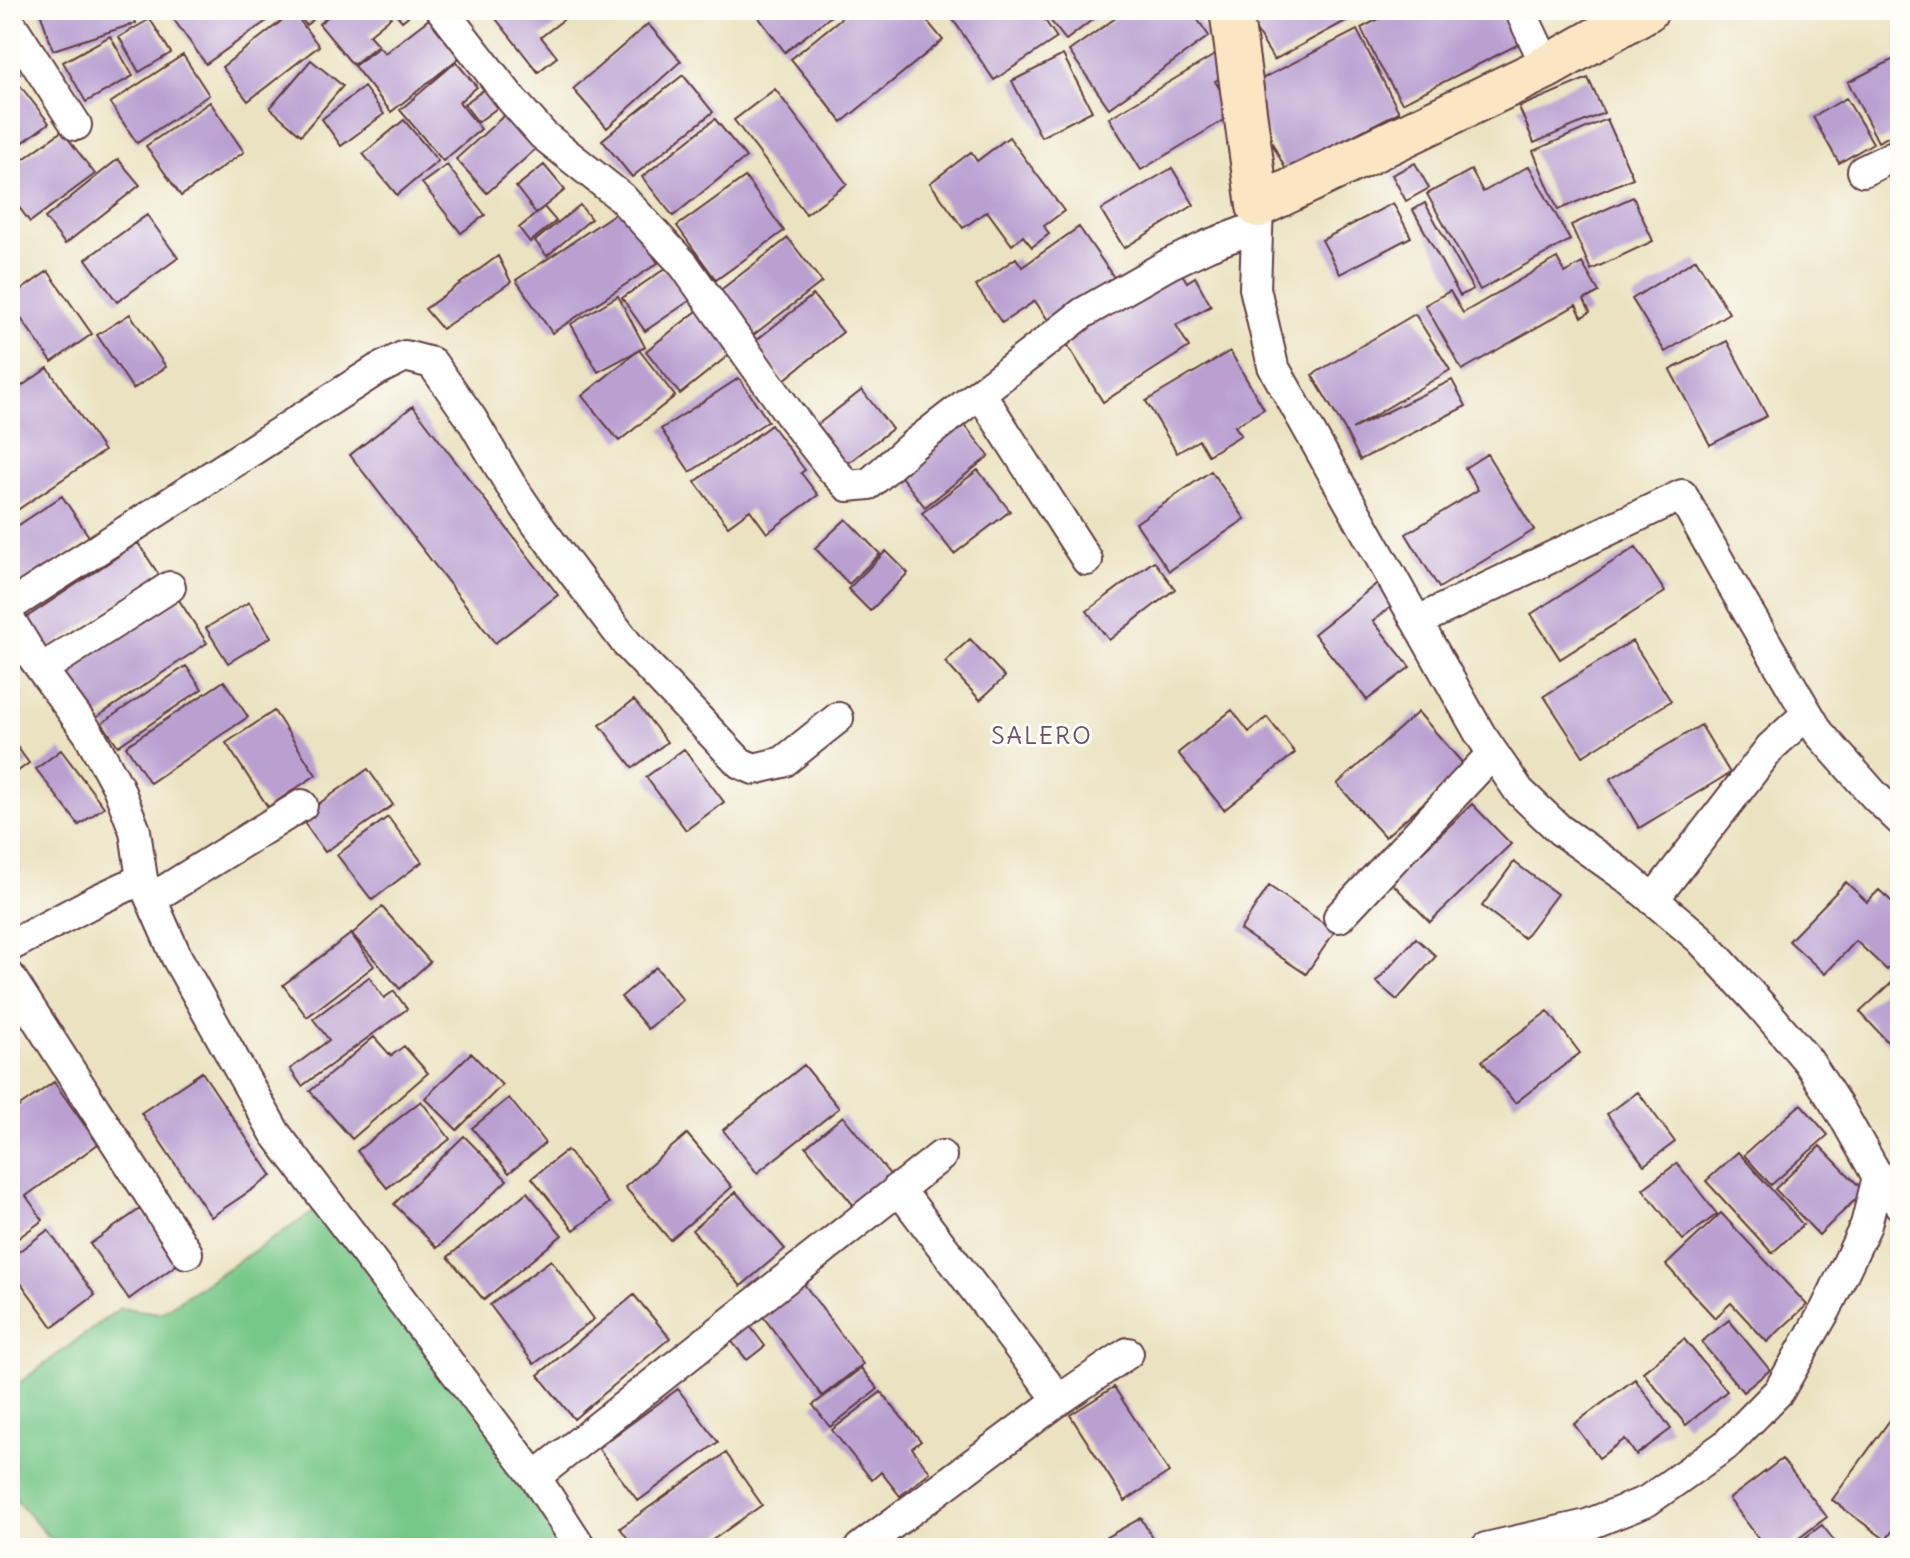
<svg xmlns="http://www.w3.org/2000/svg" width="1910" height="1558" font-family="Delius,sans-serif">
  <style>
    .green { fill: #77c788; stroke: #60735a; stroke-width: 2 }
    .building { fill: #b9a0d1 }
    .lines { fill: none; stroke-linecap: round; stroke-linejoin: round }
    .street-casing { stroke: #623c41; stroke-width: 34 }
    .secondary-casing { stroke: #623c41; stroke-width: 46 }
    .street { stroke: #fff; stroke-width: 30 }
    .secondary { stroke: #fbe6c4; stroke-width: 42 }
    .labels { text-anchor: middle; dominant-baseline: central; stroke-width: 6; stroke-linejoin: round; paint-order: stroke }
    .quarter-label { font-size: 24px; letter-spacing: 2px; fill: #714c65; stroke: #fdfcf7 }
  </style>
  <rect width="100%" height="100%" fill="#fdfcf7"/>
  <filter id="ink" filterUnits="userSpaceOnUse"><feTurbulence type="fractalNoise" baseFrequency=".0125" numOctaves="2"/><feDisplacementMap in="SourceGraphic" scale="16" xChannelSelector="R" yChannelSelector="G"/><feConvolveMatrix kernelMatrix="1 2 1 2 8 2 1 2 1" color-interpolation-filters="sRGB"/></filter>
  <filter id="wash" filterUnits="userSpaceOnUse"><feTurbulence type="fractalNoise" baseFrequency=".006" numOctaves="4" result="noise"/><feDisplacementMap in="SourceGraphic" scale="32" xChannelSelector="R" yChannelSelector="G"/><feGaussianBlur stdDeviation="1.8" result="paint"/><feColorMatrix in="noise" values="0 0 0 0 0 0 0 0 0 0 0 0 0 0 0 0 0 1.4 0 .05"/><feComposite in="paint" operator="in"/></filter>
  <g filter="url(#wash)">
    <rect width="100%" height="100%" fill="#eae2c0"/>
    <path class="green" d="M330,1201L443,1356L565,1548H58L10,1493V1390L120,1308L160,1313Z"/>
    <g id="blocks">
      <path class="building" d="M48,10H132L136,23L53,50L40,12Z
        M167,10H271L275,15L206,64Z
        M295,10H326L306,25Z
        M336,10H385L391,17L369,35L378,45L353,65L319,24Z
        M393,10H416L402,21Z
        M489,10H576L541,37L557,57L538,72Z
        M753,10H839L785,52Z
        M851,10H918L943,40L842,122L791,59Z
        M965,10H1038L1057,38L994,80L952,18Z
        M1042,10H1105L1066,40Z
        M1127,10H1191L1209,36L1109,108L1069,51Z
        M1265,10H1366L1274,60L1249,19Z
        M1396,10H1513L1527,40L1402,103L1377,61L1361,28Z
        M293,12L319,46L248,101L222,67Z
        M150,19L171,53L139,72L119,37Z
        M429,19L459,58L391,112L354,66L379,47L385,53Z
        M648,24L681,61L607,128L573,89Z
        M1357,30L1399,112L1286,170L1244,88Z
        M110,36L133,76L86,102L63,62Z
        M10,47L20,74L10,77Z
        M1223,50L1235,69L1215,81L1234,114L1141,170L1109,118Z
        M183,55L209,95L137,143L110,103Z
        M1063,55L1092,111L1041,137L1012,81Z
        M1894,59L1900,71V131L1878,142L1848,82Z
        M311,60L343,86L301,135L270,108Z
        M456,62L477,87L459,102L481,129L443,161L400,110Z
        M683,75L713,112L632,177L602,140Z
        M1588,78L1604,113L1534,143L1519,107Z
        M495,82L508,100L478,122L464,104Z
        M19,84L49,123L10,152V91Z
        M364,87L384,114L341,146L322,119Z
        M775,89L847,184L806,214L734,120Z
        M1846,98L1873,143L1839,163L1813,117Z
        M210,102L244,152L181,196L146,146Z
        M508,112L539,146L487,193L456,159Z
        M715,119L746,157L673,216L642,177Z
        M1607,119L1633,178L1558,210L1533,151Z
        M404,120L438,161L397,195L363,154Z
        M62,131L95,174L30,222L10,195V169Z
        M1009,137L1064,211L1044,226L1049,234L1032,247L1023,236L1012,245L987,211L963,228L930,183L971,152L977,161Z
        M118,159L140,185L65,244L45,218Z
        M1415,163L1429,188L1406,201L1392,175Z
        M447,165L485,215L461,233L422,183Z
        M544,165L565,190L536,213L516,187Z
        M1529,166L1570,240L1480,290L1427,194L1471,170L1483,192Z
        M1172,168L1194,205L1124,248L1101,210Z
        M745,177L784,231L716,280L677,226Z
        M1633,197L1653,241L1591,270L1571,225Z
        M1393,203L1411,237L1340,274L1322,240Z
        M1425,203L1473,289L1460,296L1413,210Z
        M580,205L591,219L547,256L535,241Z
        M544,207L556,221L530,242L519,228Z
        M622,209L658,263L552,333L516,280Z
        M147,215L178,258L117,302L86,259Z
        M1079,227L1115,279L1050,323L1035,301L1002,323L976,286L1016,258L1022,267Z
        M788,238L822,282L752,336L718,292Z
        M498,256L511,282L442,329L425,309Z
        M1557,258L1565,273L1582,263L1599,292L1584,300L1590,312L1582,317L1576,305L1462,370L1425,305L1450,291L1463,313Z
        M1696,259L1729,313L1665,352L1632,299Z
        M675,262L698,295L645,331L622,298Z
        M1175,263L1187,282L1195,277L1211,306L1176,325L1189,347L1103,402L1062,336Z
        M48,271L92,334L52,362L10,303V298Z
        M813,295L843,332L784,380L754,342Z
        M618,296L645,347L598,372L571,324Z
        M706,304L740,346L680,394L646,351Z
        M130,314L166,367L133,389L97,335Z
        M1415,314L1450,370L1352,429L1452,380L1466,406L1360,460L1346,432L1312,375Z
        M1727,341L1767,416L1710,445L1670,370Z
        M639,350L675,396L619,441L582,396Z
        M1230,351L1264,409L1235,426L1241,435L1208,455L1199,440L1177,453L1146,401Z
        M48,368L104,451L10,515V394Z
        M739,378L768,421L690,472L661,429Z
        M862,390L892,429L838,471L808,432Z
        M413,406L558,595L495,643L350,455Z
        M959,418L989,456L925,507L895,469Z
        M771,425L805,470L801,473L818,495L767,533L750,510L728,526L695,482Z
        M1487,454L1534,530L1439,588L1406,534L1478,490L1465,468Z
        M978,470L1010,511L954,554L922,513Z
        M1211,471L1245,519L1169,571L1136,523Z
        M62,496L90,538L10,592V531Z
        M846,519L880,554L849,584L815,548Z
        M138,543L159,575L45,651L24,619Z
        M1636,547L1665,592L1560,659L1531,614Z
        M886,551L908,573L870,611L848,589Z
        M1154,561L1175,589L1109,640L1087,611Z
        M1380,581L1397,602L1373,621L1410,667L1367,700L1314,634Z
        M175,594L207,643L94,719L61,669Z
        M249,602L271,637L228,663L206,628Z
        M970,639L1005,677L980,700L945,662Z
        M1632,641L1671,701L1583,756L1544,696Z
        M186,666L202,689L118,746L102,723Z
        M224,681L248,717L150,783L126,746Z
        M634,700L667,742L633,768L600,725Z
        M1232,710L1249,732L1267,717L1295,753L1224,810L1178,753Z
        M274,711L316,775L268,807L226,743Z
        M1418,712L1465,766L1385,837L1337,784Z
        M1701,725L1730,773L1639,828L1610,779Z
        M10,737L29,763L10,777Z
        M684,749L724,802L686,830L646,777Z
        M61,750L104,807L79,825L36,769Z
        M368,769L393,805L325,852L300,817Z
        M1472,804L1511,844L1430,922L1391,882Z
        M388,817L422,862L372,900L337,855Z
        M1514,862L1557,894L1524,938L1482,906Z
        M1846,882L1867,902L1879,890L1900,909V956L1887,970L1856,941L1825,974L1789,941Z
        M1269,886L1335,931L1306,974L1240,930Z
        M382,907L430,962L400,989L352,934Z
        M351,934L374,966L307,1017L283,985Z
        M1416,938L1436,956L1397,1000L1376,982Z
        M656,967L683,1000L648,1029L621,997Z
        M1900,975V1046L1895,1050L1860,1012Z
        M369,977L384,998L394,991L407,1009L302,1086L290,1069L329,1040L313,1019Z
        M1548,1011L1580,1053L1515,1103L1482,1061Z
        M10,1015L20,1030L10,1036Z
        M374,1037L391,1056L404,1046L428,1073L352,1139L310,1091Z
        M471,1053L502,1085L457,1130L425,1098Z
        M804,1065L839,1108L757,1173L723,1130Z
        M202,1072L272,1176L211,1217L141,1113Z
        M54,1082L98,1144L26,1196L43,1220L10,1244V1113Z
        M1638,1092L1675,1142L1644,1165L1607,1114Z
        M509,1098L545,1143L509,1173L472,1128Z
        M421,1101L450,1139L387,1188L357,1151Z
        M1801,1104L1828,1135L1771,1185L1744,1155Z
        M843,1116L891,1176L854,1206L806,1147Z
        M687,1134L732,1187L670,1240L625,1187Z
        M464,1136L507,1180L437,1248L394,1204Z
        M1820,1146L1864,1191L1819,1235L1775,1189Z
        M567,1150L609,1203L574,1230L532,1178Z
        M1738,1152L1803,1225L1772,1253L1706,1181Z
        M1677,1163L1717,1214L1683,1240L1643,1189Z
        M527,1192L562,1235L484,1300L448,1257Z
        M736,1192L785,1249L741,1286L692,1230Z
        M140,1209L179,1263L129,1299L90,1244Z
        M1721,1213L1807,1305L1767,1342L1731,1303L1715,1318L1666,1265Z
        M48,1230L95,1295L53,1327L10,1268V1258Z
        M551,1260L594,1319L534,1364L490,1305Z
        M801,1280L863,1364L822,1396L759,1311Z
        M634,1295L670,1338L574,1419L538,1375Z
        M1729,1320L1770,1370L1743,1392L1701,1342Z
        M747,1322L765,1346L747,1360L728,1337Z
        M1684,1339L1727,1391L1686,1425L1643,1372Z
        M861,1368L878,1389L830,1427L813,1405Z
        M1635,1379L1671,1429L1636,1455L1625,1439L1599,1458L1574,1424Z
        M1114,1387L1169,1472L1125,1501L1070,1415Z
        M678,1389L718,1442L638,1501L598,1448Z
        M881,1392L921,1441L912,1448L930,1472L900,1496L881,1472L872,1480L832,1430Z
        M1893,1416L1900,1421V1520L1886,1540L1832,1500Z
        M726,1453L762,1505L701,1548H635L620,1528Z
        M1782,1459L1827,1517L1786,1548H1766L1729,1499Z
        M1141,1518L1158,1548H1093L1092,1545Z
        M1822,1525L1840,1548H1791Z"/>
    </g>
  </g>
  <g filter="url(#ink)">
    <use href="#blocks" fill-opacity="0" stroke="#623c41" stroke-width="2"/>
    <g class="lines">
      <g class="street-casing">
        <path id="street" d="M442,10L512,100L543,135L621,197L684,265L791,416L832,469L848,486L869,484L913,445L1083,313L1169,264L1209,245L1257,227
          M1520,10L1547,67
          M10,23L76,125
          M1863,171L1900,153
          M1258,206L1255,288L1273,366L1480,734L1519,791L1560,830L1625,876L1700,939L1764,1009L1808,1061L1843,1115L1878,1177L1866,1225L1826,1309L1779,1391L1726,1445L1647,1501L1587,1525L1486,1548
          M980,393L1087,560
          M10,606L375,371L405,356L432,363L471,418L510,484L537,524L627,644L740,763L754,769L783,762L838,718
          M10,620L32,656L89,734L118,787L135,831L142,879L177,958L275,1133L535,1477L581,1548
          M1418,621L1682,495L1731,583L1819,733L1875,796L1900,820
          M42,669L170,587
          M151,899L302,805
          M1653,900L1771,747L1807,714
          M1339,917L1493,753
          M10,946L97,900L142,879
          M10,977L187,1253
          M1878,1177L1900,1205
          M898,1188L1059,1400
          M535,1477L941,1156
          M860,1548L1059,1400L1128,1353"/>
      </g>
      <g class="secondary-casing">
        <path id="secondary" d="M1231,10L1258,206L1547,67L1647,10"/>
      </g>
      <use href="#street" class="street"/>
      <use href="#secondary" class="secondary"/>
    </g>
  </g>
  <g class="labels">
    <g class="quarter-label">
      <text x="1042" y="735">SALERO</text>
    </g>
  </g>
  <rect width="1910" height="1558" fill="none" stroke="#fdfcf7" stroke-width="40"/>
</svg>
